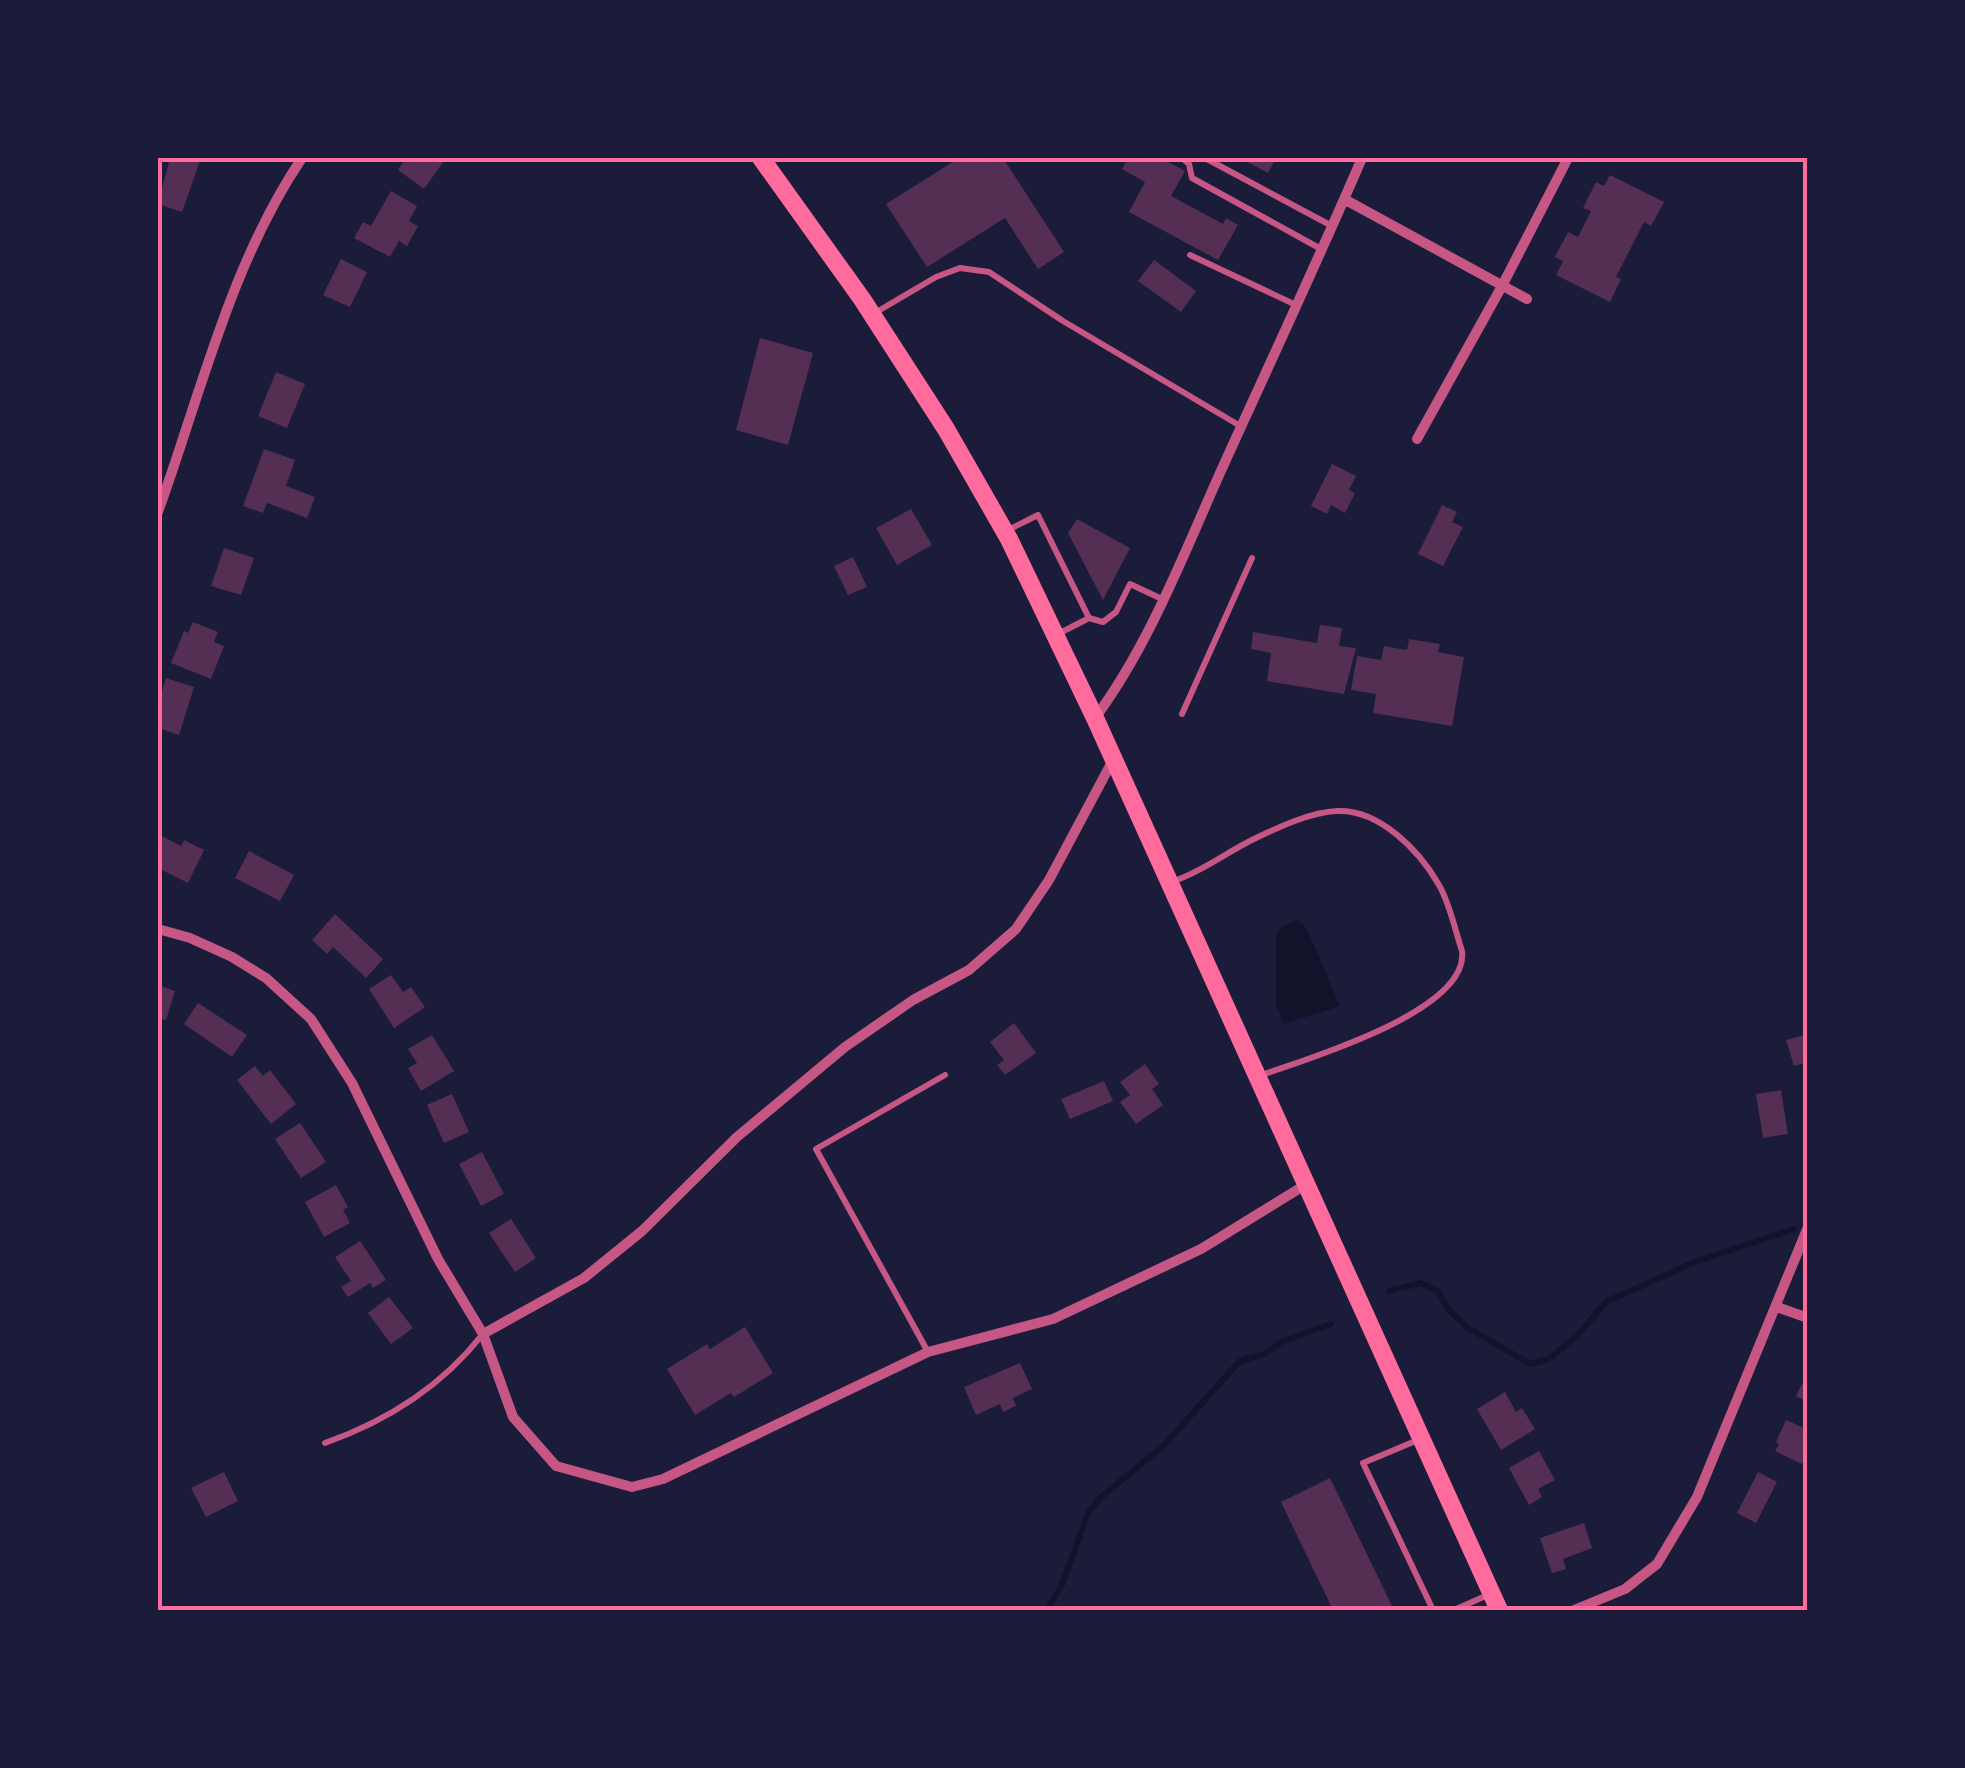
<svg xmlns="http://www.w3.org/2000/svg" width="1965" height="1768" font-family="'Asap Condensed',sans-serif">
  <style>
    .water { fill: #12122b }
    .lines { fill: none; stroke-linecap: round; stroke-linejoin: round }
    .stream { stroke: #12122b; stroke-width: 6 }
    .building { fill: #542f53 }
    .service { stroke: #c65784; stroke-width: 6 }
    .minor { stroke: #c65784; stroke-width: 10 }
    .secondary { stroke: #ff6b9d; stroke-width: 18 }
    .neatline { fill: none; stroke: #ff6b9d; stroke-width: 4 }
  </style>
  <rect width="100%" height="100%" fill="#1b1b3a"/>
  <path class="water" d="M1298,920L1307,929L1340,1006L1283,1024L1276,1004V936L1280,928Z"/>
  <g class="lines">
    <path class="stream" d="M1389,1291L1420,1283L1438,1291L1449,1310L1467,1327L1530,1364L1549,1359L1578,1335L1606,1302L1695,1262L1794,1229
      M1047,1610L1062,1585L1088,1513L1100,1498L1164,1445L1240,1361L1264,1354L1281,1342L1331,1324"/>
  </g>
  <path class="building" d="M170,158H201L182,212L158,204Z
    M406,158H446L424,189L398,170Z
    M959,158H1003L1064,252L1038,269L1005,218L927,267L886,204Z
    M1128,158H1161L1185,171L1171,196L1223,224L1226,218L1238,225L1218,260L1129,212L1145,182L1122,169Z
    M1240,158H1276L1268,173Z
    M1610,175L1664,202L1651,226L1644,222L1616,277L1621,279L1610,302L1556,275L1563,261L1555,257L1568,232L1578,237L1591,211L1583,208L1596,182L1604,186Z
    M391,191L417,206L409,221L418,226L407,246L399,241L390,257L354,238L363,222L371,226Z
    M341,259L367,272L350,307L323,295Z
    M1154,260L1196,291L1181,312L1138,281Z
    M760,338L813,353L788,445L736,430Z
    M276,372L305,384L287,428L258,416Z
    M264,449L295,460L286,486L315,497L307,518L267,503L263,513L243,506Z
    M1332,464L1356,476L1349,490L1355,493L1345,513L1331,505L1327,514L1311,506Z
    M1442,505L1457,512L1452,522L1463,527L1443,566L1418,554Z
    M911,509L932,545L897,565L876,528Z
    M1077,519L1130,548L1103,600L1068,533Z
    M224,548L254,558L241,595L211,586Z
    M853,557L867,587L848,595L834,566Z
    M193,622L218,632L214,642L224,646L211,679L171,663L184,631L188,633Z
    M1320,625L1342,628L1339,646L1356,648L1344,694L1267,681L1271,653L1251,649L1253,632L1317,643Z
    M1409,639L1440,644L1438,652L1464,657L1452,726L1373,713L1376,694L1351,690L1357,656L1381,660L1384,646L1407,650Z
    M166,678L194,687L179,735L158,728V706Z
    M158,834L181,846L184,840L204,850L188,883L158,868Z
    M249,851L294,875L280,901L235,878Z
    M335,914L383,959L366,978L333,947L327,954L312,940Z
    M391,975L403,992L411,987L425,1007L394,1028L369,989Z
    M158,985L175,991L166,1020L158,1018Z
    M198,1003L247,1035L232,1057L184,1024Z
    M1014,1023L1036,1053L1005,1075L997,1065L1004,1060L990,1042Z
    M1808,1034V1062L1794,1066L1786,1040Z
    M432,1035L454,1071L421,1091L408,1068L417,1063L408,1049Z
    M1145,1064L1159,1084L1152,1089L1163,1105L1136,1124L1120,1102L1130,1095L1120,1082Z
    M255,1066L263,1076L270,1070L296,1104L271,1124L237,1080Z
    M1104,1081L1113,1101L1070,1119L1061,1099Z
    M1781,1090L1788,1134L1763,1138L1756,1094Z
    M452,1094L469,1132L444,1143L427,1105Z
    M300,1123L326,1162L301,1178L275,1139Z
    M482,1152L504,1194L481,1206L459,1164Z
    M336,1185L348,1207L343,1210L350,1223L324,1237L305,1202Z
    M511,1219L536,1258L515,1272L489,1233Z
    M360,1241L386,1280L373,1288L370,1283L348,1297L341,1287L351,1281L335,1257Z
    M389,1297L413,1328L391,1344L368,1313Z
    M745,1327L773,1373L734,1397L731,1393L695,1415L667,1369L707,1344L710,1349Z
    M1020,1363L1032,1389L1013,1398L1016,1406L1003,1412L1000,1404L976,1415L964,1387Z
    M1808,1372V1402L1796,1396Z
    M1505,1392L1516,1412L1522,1408L1535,1429L1501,1450L1477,1409Z
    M1786,1420L1808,1430V1452L1802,1464L1775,1451L1779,1444L1776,1442Z
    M1539,1451L1555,1480L1538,1489L1542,1497L1529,1505L1509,1468Z
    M224,1472L238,1501L206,1517L191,1488Z
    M1758,1472L1777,1482L1756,1523L1737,1513Z
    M1330,1478L1394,1610H1333L1281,1502Z
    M1584,1523L1592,1548L1563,1559L1566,1569L1552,1573L1540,1538Z"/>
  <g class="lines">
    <path class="service" d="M1182,158L1189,164L1192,178L1321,249
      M1205,158L1332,226
      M1190,255L1296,305
      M873,314L936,277L960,268L989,272L1063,321L1242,427
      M1006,531L1038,515L1089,618L1056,635
      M1089,618L1103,622L1116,612L1130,584L1162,599
      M1182,714L1252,558
      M1174,881C1204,871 1228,851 1256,838C1279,827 1311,812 1337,811C1379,809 1419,850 1439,885C1450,904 1455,930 1462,951C1470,1011 1306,1059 1262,1075
      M928,1352L816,1149L945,1075
      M1418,1440L1363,1463L1433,1610
      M325,1443C387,1421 441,1387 482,1335
      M1454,1610L1490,1594"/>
    <path class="minor" d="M1344,199L1527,299
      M1417,439L1502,286L1568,158
      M158,512C201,393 231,263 302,158
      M1095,718C1149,645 1183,556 1220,473C1268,367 1317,263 1362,158
      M158,929L190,938L232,957L266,978L311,1019L352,1083L438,1259L483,1334L513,1417L556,1466L632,1487L663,1479L928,1352L1053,1319L1201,1249L1305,1185
      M1777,1307L1808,1318
      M483,1334L584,1278L642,1231L737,1137L845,1047L913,1000L969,970L1016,929L1049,880L1113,760
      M1574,1610L1625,1589L1657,1564L1697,1497L1808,1227"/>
    <path class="secondary" d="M761,158L862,299L946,429L1009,539L1095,718L1499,1610"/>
  </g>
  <rect width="1965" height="1768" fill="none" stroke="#1b1b3a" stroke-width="320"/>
  <rect x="160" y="160" width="1645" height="1448" class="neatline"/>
</svg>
